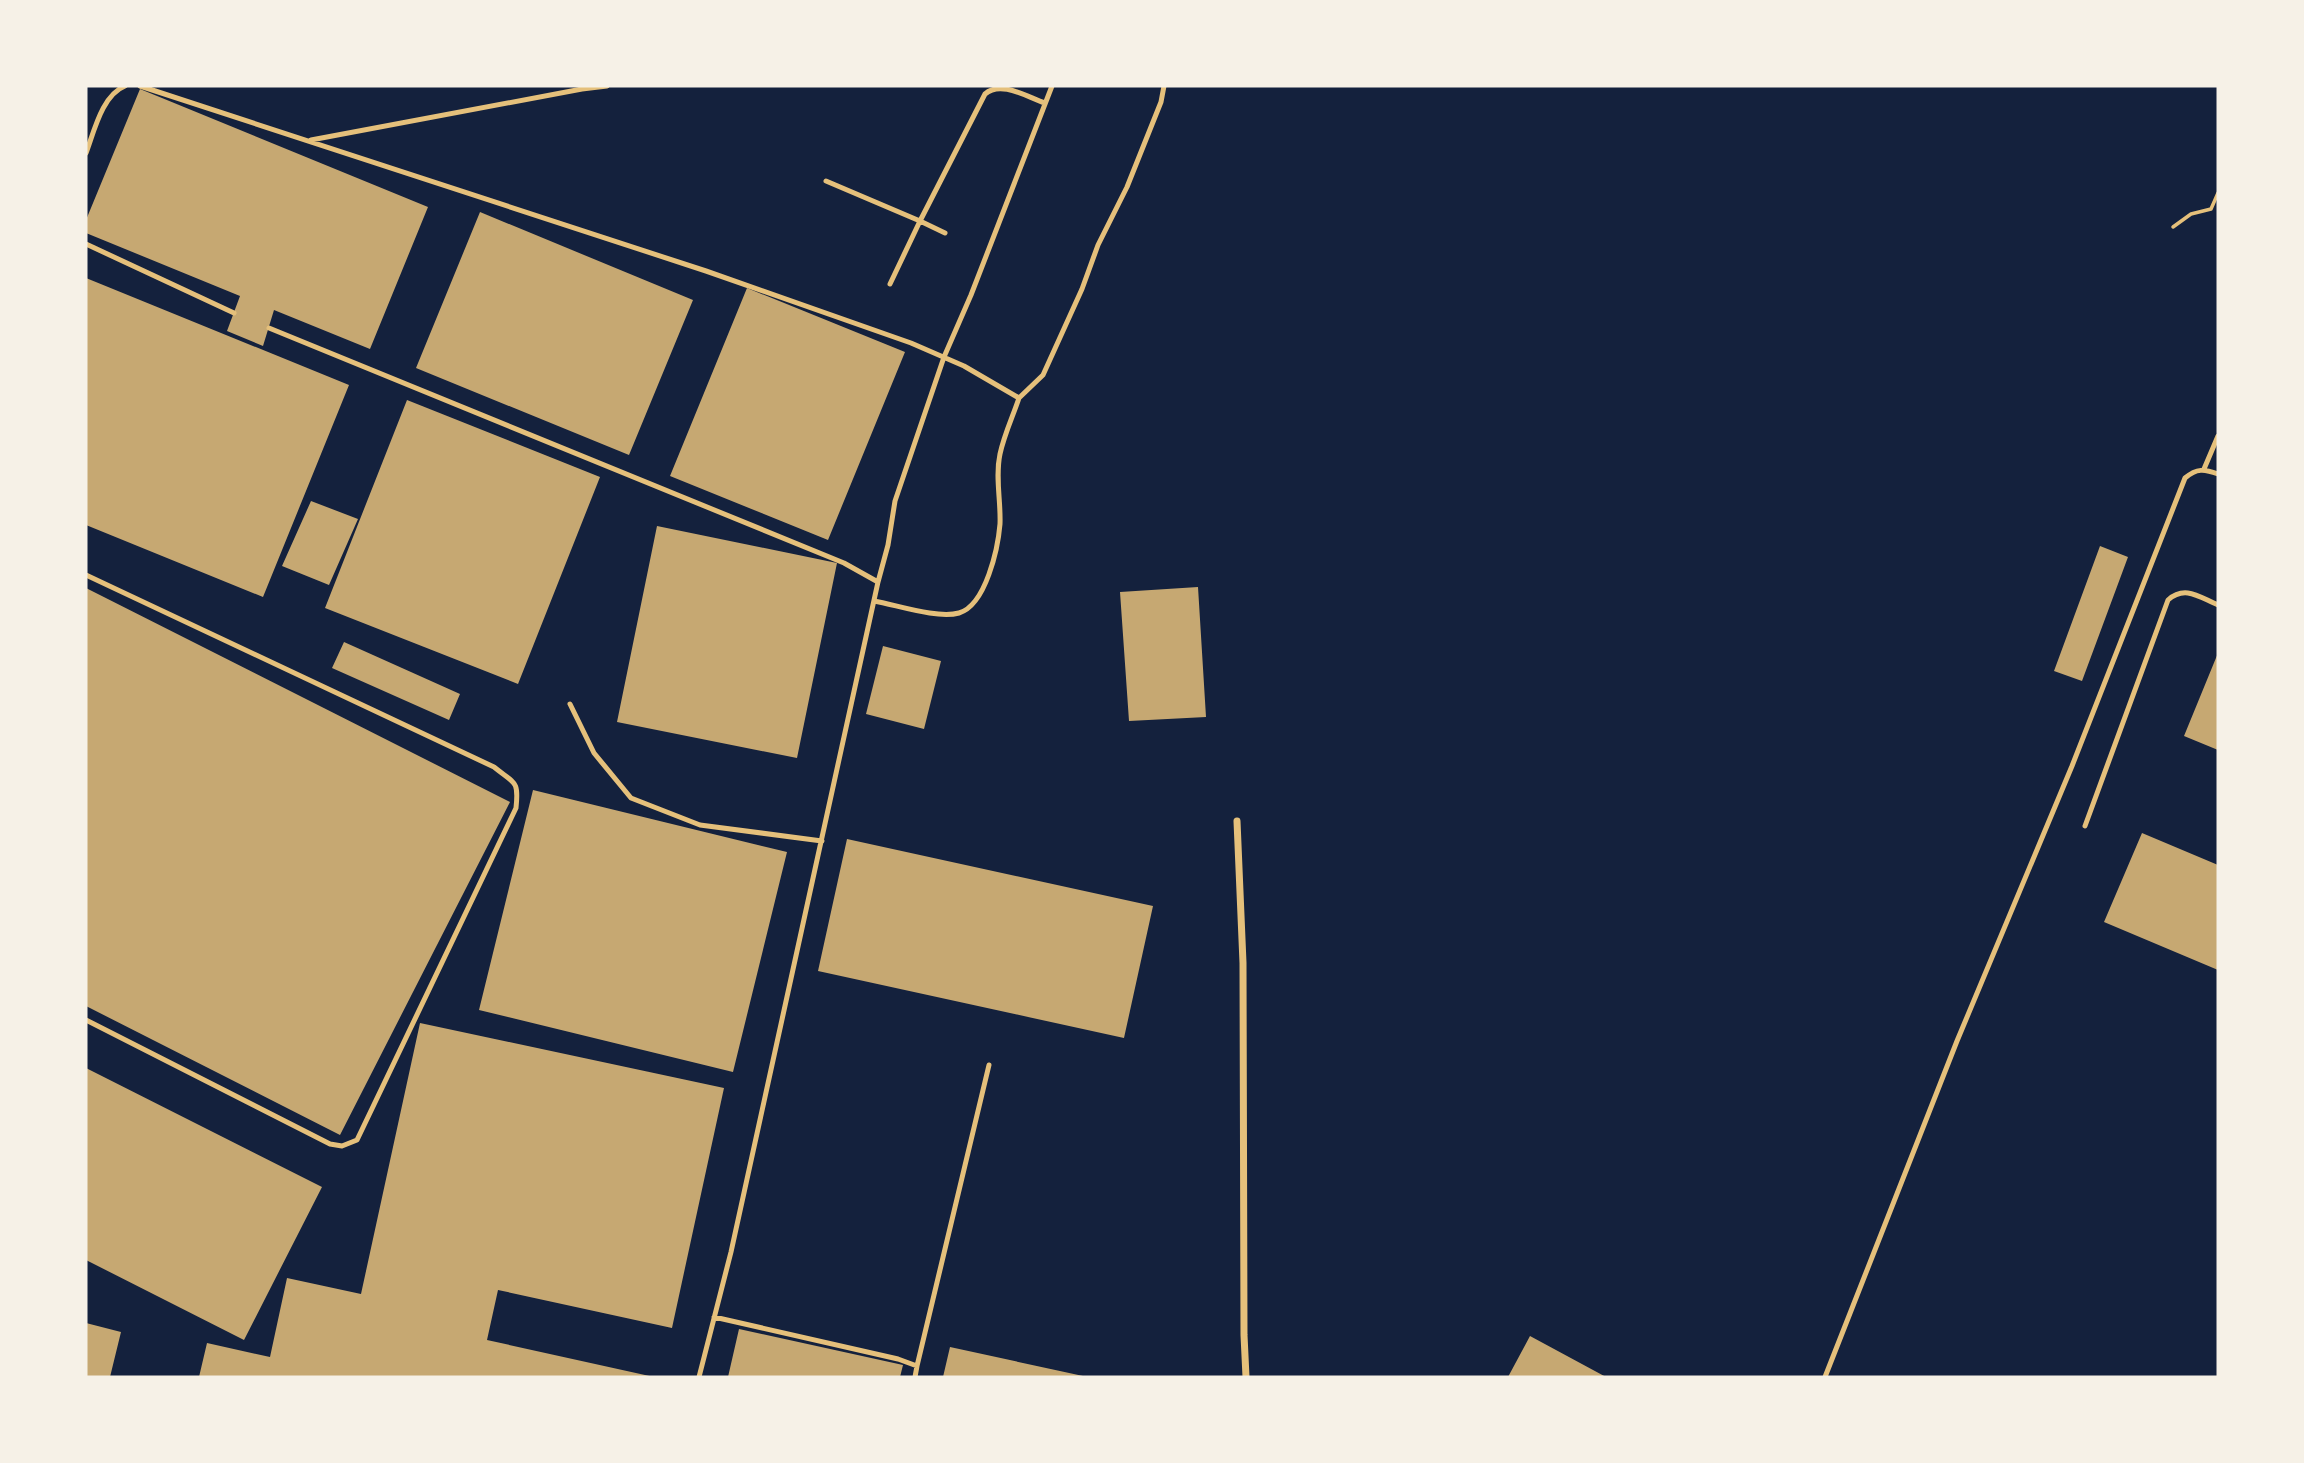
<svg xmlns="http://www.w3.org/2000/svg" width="2304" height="1463" font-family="Cabin,sans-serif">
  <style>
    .building { fill: #c6a872 }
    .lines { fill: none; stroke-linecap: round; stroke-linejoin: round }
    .path { stroke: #e5c07b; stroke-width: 3.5 }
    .service { stroke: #e5c07b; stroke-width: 5 }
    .minor { stroke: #e5c07b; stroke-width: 7 }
  </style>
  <rect width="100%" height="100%" fill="#14213d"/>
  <path class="building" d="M140,89L428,207L370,349L274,310L263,346L227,331L240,296L86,233V220Z
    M480,212L693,300L629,455L416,368Z
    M86,278L349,385L263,597L86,525Z
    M747,288L905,352L828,540L670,476Z
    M407,400L600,477L518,684L325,608Z
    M311,501L358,519L329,585L282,566Z
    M657,526L837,563L797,758L617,722Z
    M2100,546L2128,557L2082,681L2054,671Z
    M1198,587L1206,717L1129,721L1120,592Z
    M86,588L510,802L340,1135L86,1006Z
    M344,642L460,694L449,720L332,668Z
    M883,646L941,661L924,729L866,714Z
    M2218,653V750L2184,736Z
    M533,790L787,852L733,1072L479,1010Z
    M2142,833L2218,865V970L2104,922Z
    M847,839L1153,906L1124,1038L818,971Z
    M420,1023L724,1088L672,1328L498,1290L487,1340L654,1377H199L207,1343L270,1357L287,1278L361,1294Z
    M86,1068L322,1187L244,1340L86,1260Z
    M86,1323L121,1332L110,1377L86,1376Z
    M739,1329L903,1365L900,1377H728Z
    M1530,1336L1606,1377H1508Z
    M950,1347L1083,1376L1082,1377H943Z"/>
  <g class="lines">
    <path class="path" d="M2173,227L2191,214L2211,209L2218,193"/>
    <path class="service" d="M140,86L706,271L911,343L964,366L1019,398C1013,416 1004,435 1000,454C995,477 1001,501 1000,524C998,548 986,605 959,613C937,619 897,605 874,601
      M311,140L582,89L607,86
      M86,153C94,132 102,95 125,86
      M826,181L920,221L985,94C1001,80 1027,97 1045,103
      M86,244L234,313
      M890,284L920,221L945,233
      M269,328L844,563L878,582L731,1252L699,1377
      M1019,398L1043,375L1082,289L1098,245L1127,187L1161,102L1164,86
      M2204,469L2218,436
      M86,575L494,767C515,784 519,780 516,808L357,1140L342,1146L330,1144L86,1020
      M878,582L888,545L895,501L944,357L971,295L1052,86
      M570,704L594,753L631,798L700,825L822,841
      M2085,826L2168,600C2185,585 2199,597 2218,605
      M714,1317L898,1359L917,1366L915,1377
      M917,1366L989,1065
      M1825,1377L1957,1041L2072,766L2185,478C2197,468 2204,469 2218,474"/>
    <path class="minor" d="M1237,821L1243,963L1244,1335L1246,1377"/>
  </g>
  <rect width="2304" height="1463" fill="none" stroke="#f6f1e7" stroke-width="175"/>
</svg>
